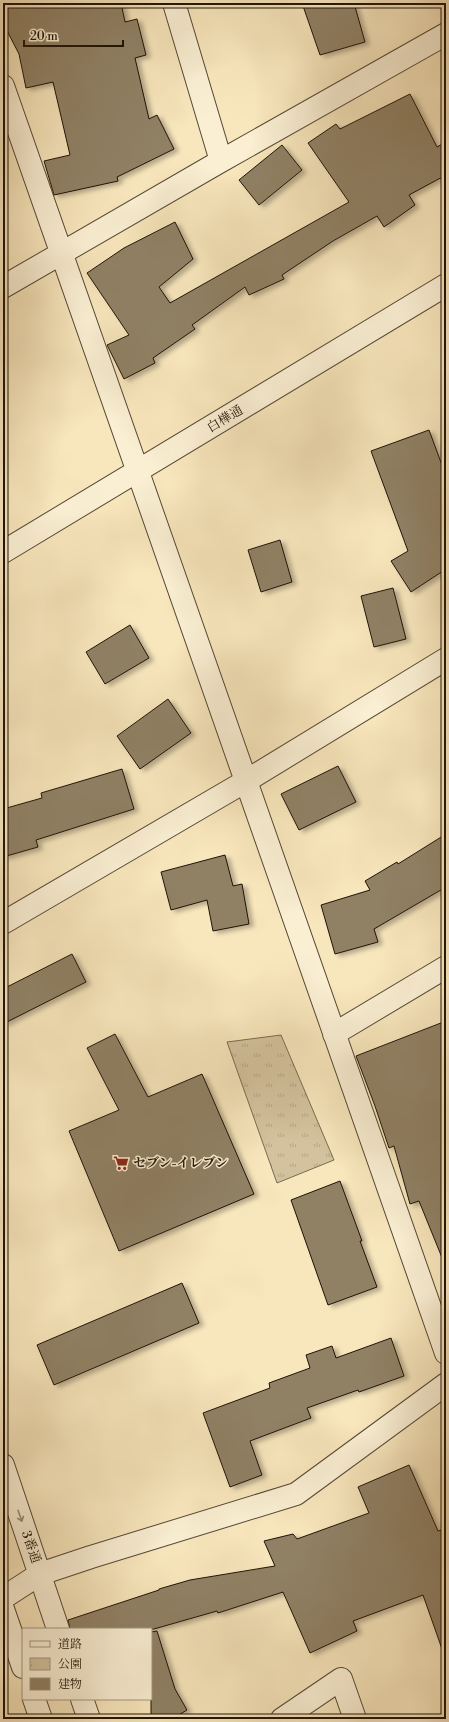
<svg xmlns="http://www.w3.org/2000/svg" width="449" height="1722" font-family="'Libre Bodoni','Noto Serif JP',serif">
  <style>
    .park { fill: url(#park-tufts); stroke: #796b52 }
    .building { fill: #908165; stroke: #1f1406; filter: url(#shadow) }
    .lines { fill: none; stroke-linecap: round; stroke-linejoin: round }
    .minor-casing { stroke: #554834; stroke-width: 24 }
    .minor { stroke: #faefd3; stroke-width: 22 }
    .oneway { stroke: #978c77 }
    .labels { text-anchor: middle; dominant-baseline: central; stroke-width: 3; stroke-linejoin: round; paint-order: stroke }
    .street-label { font-size: 13px; fill: #1f1406; stroke: #faefd3 }
    .poi-label { font-size: 13px; font-weight: bold; fill: #1f1406; stroke: #faefd3; text-anchor: start }
  </style>
  <defs>
    <pattern id="park-tufts" width="24" height="20" patternUnits="userSpaceOnUse"><rect width="24" height="20" fill="#d3c29d"/><path d="M3 7l-1-3M5 7V3M7 7l1-3M15 17l-1-3M17 17v-4M19 17l1-3" fill="none" stroke="#b5a686"/></pattern>
    <filter id="shadow"><feDropShadow dx="4.5" dy="2.5" stdDeviation="2" flood-color="#0004"/></filter>
  </defs>
  <rect width="100%" height="100%" fill="#f8e6bc"/>
  <filter id="stains"><feTurbulence type="fractalNoise" baseFrequency=".005" numOctaves="4"/><feColorMatrix values="0 0 0 0 .2 0 0 0 0 .09 0 0 0 0 .02 0 0 0 .5 -.17"/></filter>
  <radialGradient id="worn" r=".72"><stop offset=".6" stop-color="#630" stop-opacity="0"/><stop offset="1" stop-color="#630" stop-opacity=".3"/></radialGradient>
  <path class="park" d="M281,1035L334,1160L277,1183L227,1042Z"/>
  <path class="building" d="M14,3H121L125,22L137,19L146,55L135,58L149,119L157,115L174,149L117,177L118,181L54,195L44,161L70,155L53,82L26,88L19,54L3,23V8Z
    M302,3H354L365,42L320,55Z
    M410,94L437,147L446,142V175L409,195L415,205L384,227L377,216L333,241L282,275L284,279L249,295L245,287L192,325L195,329L153,358L155,363L124,379L107,345L129,335L87,273L124,248L175,222L193,259L159,287L170,303L349,202L308,143L336,124L340,129Z
    M282,145L302,170L259,205L239,180Z
    M429,430L446,476V569L411,592L391,561L408,551L371,451Z
    M280,540L292,582L261,592L248,550Z
    M393,588L406,639L374,647L361,596Z
    M130,625L149,658L105,684L86,652Z
    M168,699L191,733L140,769L117,736Z
    M338,766L356,802L299,830L281,794Z
    M122,769L134,809L36,840L38,847L3,857V809L42,798L41,793Z
    M446,834V887L374,929L378,942L335,954L321,905L370,890L365,881L397,862L398,864Z
    M225,855L233,886L242,884L249,924L213,931L207,900L171,910L161,872Z
    M72,954L86,982L3,1024V989Z
    M446,1021V1265H445L419,1201L410,1204L394,1146L389,1148L375,1106L356,1056Z
    M115,1034L148,1097L202,1074L254,1194L119,1251L69,1131L119,1110L87,1048Z
    M340,1181L362,1241H360L377,1287L328,1305L291,1200Z
    M182,1283L199,1323L54,1385L37,1345Z
    M391,1338L404,1376L359,1392L358,1390L307,1408L311,1418L250,1441L262,1475L230,1487L203,1413L270,1388L269,1383L310,1368L306,1355L332,1346L336,1358Z
    M409,1465L438,1531L446,1529V1648L442,1649L423,1595L353,1621L357,1631L310,1653L283,1592L218,1613L217,1611L154,1629H70L68,1620L159,1590V1589L190,1580L275,1566L264,1541L293,1534L297,1539L369,1513L358,1487Z
    M157,1631L175,1689L187,1710L172,1719H151V1632Z"/>
  <g class="lines">
    <g class="minor-casing">
      <path id="minor" d="M174,3L221,161
        M3,86L446,1353
        M3,287L221,161L446,34
        M3,552L446,285
        M3,923L246,781L446,659
        M334,1034L446,967
        M3,1465L58,1629
        M3,1598L40,1574L91,1557L296,1494L446,1384
        M3,1609L23,1667
        M34,1699L41,1719
        M82,1699L89,1719
        M282,1719L341,1679L355,1719"/>
    </g>
    <use href="#minor" class="minor"/>
  </g>
  <defs><path id="oneway-shaft" d="M-6 0H5M1.5-3L5.5 0L1.5 3" fill="none" stroke-width="1.6" stroke-linecap="round" stroke-linejoin="round"/></defs>
  <use class="oneway" href="#oneway-shaft" transform="translate(20 1516) rotate(71)"/>
  <defs>
    <g id="supermarket-bare" transform="scale(1.2)"><path d="M-6-5.5h2.5l.6 2H6L4.5 2H-2.5L-4.4-4H-6ZM-1.5 3.2a1.3 1.3 0 1 0 .1 0ZM3 3.2a1.3 1.3 0 1 0 .1 0Z" fill="#8f2418" stroke="#faefd3" stroke-width="2.5" paint-order="stroke"/></g>
  </defs>
  <g fill-rule="evenodd">
    <use href="#supermarket-bare" x="121" y="1163"/>
  </g>
  <g class="labels">
    <g class="street-label">
      <text transform="translate(225 419) rotate(-31)">白樺通</text>
      <text transform="translate(31 1547) rotate(71)">3番通</text>
    </g>
    <g class="poi-label">
      <text x="133" y="1163">セブン-イレブン</text>
    </g>
  </g>
  <rect width="449" height="1722" fill="none" stroke="#f8e6bc" stroke-width="16"/>
  <rect x="4" y="4" width="441" height="1714" fill="none" stroke="#1f1406" stroke-width="2"/>
  <rect x="8" y="8" width="433" height="1706" fill="none" stroke="#1f1406"/>
  <rect x="22" y="1628" width="130" height="72" fill="#faefd3" stroke="#a29781"/>
  <rect x="30" y="1641" width="20" height="6" fill="#faefd3" stroke="#a29781"/>
  <text x="58" y="1648" font-size="12" fill="#1f1406">道路</text>
  <rect x="30" y="1658" width="20" height="12" fill="url(#park-tufts)" stroke="#a29781"/>
  <text x="58" y="1668" font-size="12" fill="#1f1406">公園</text>
  <rect x="30" y="1678" width="20" height="12" fill="#908165" stroke="#a29781"/>
  <text x="58" y="1688" font-size="12" fill="#1f1406">建物</text>
  <path d="M24 40v6h99v-6" fill="none" stroke="#1f1406" stroke-width="2"/>
  <text x="30" y="40" font-size="12" fill="#1f1406" stroke="#faefd3" stroke-width="3" paint-order="stroke">20 m</text>
  <rect width="100%" height="100%" filter="url(#stains)"/>
  <rect width="100%" height="100%" fill="url(#worn)"/>
</svg>
